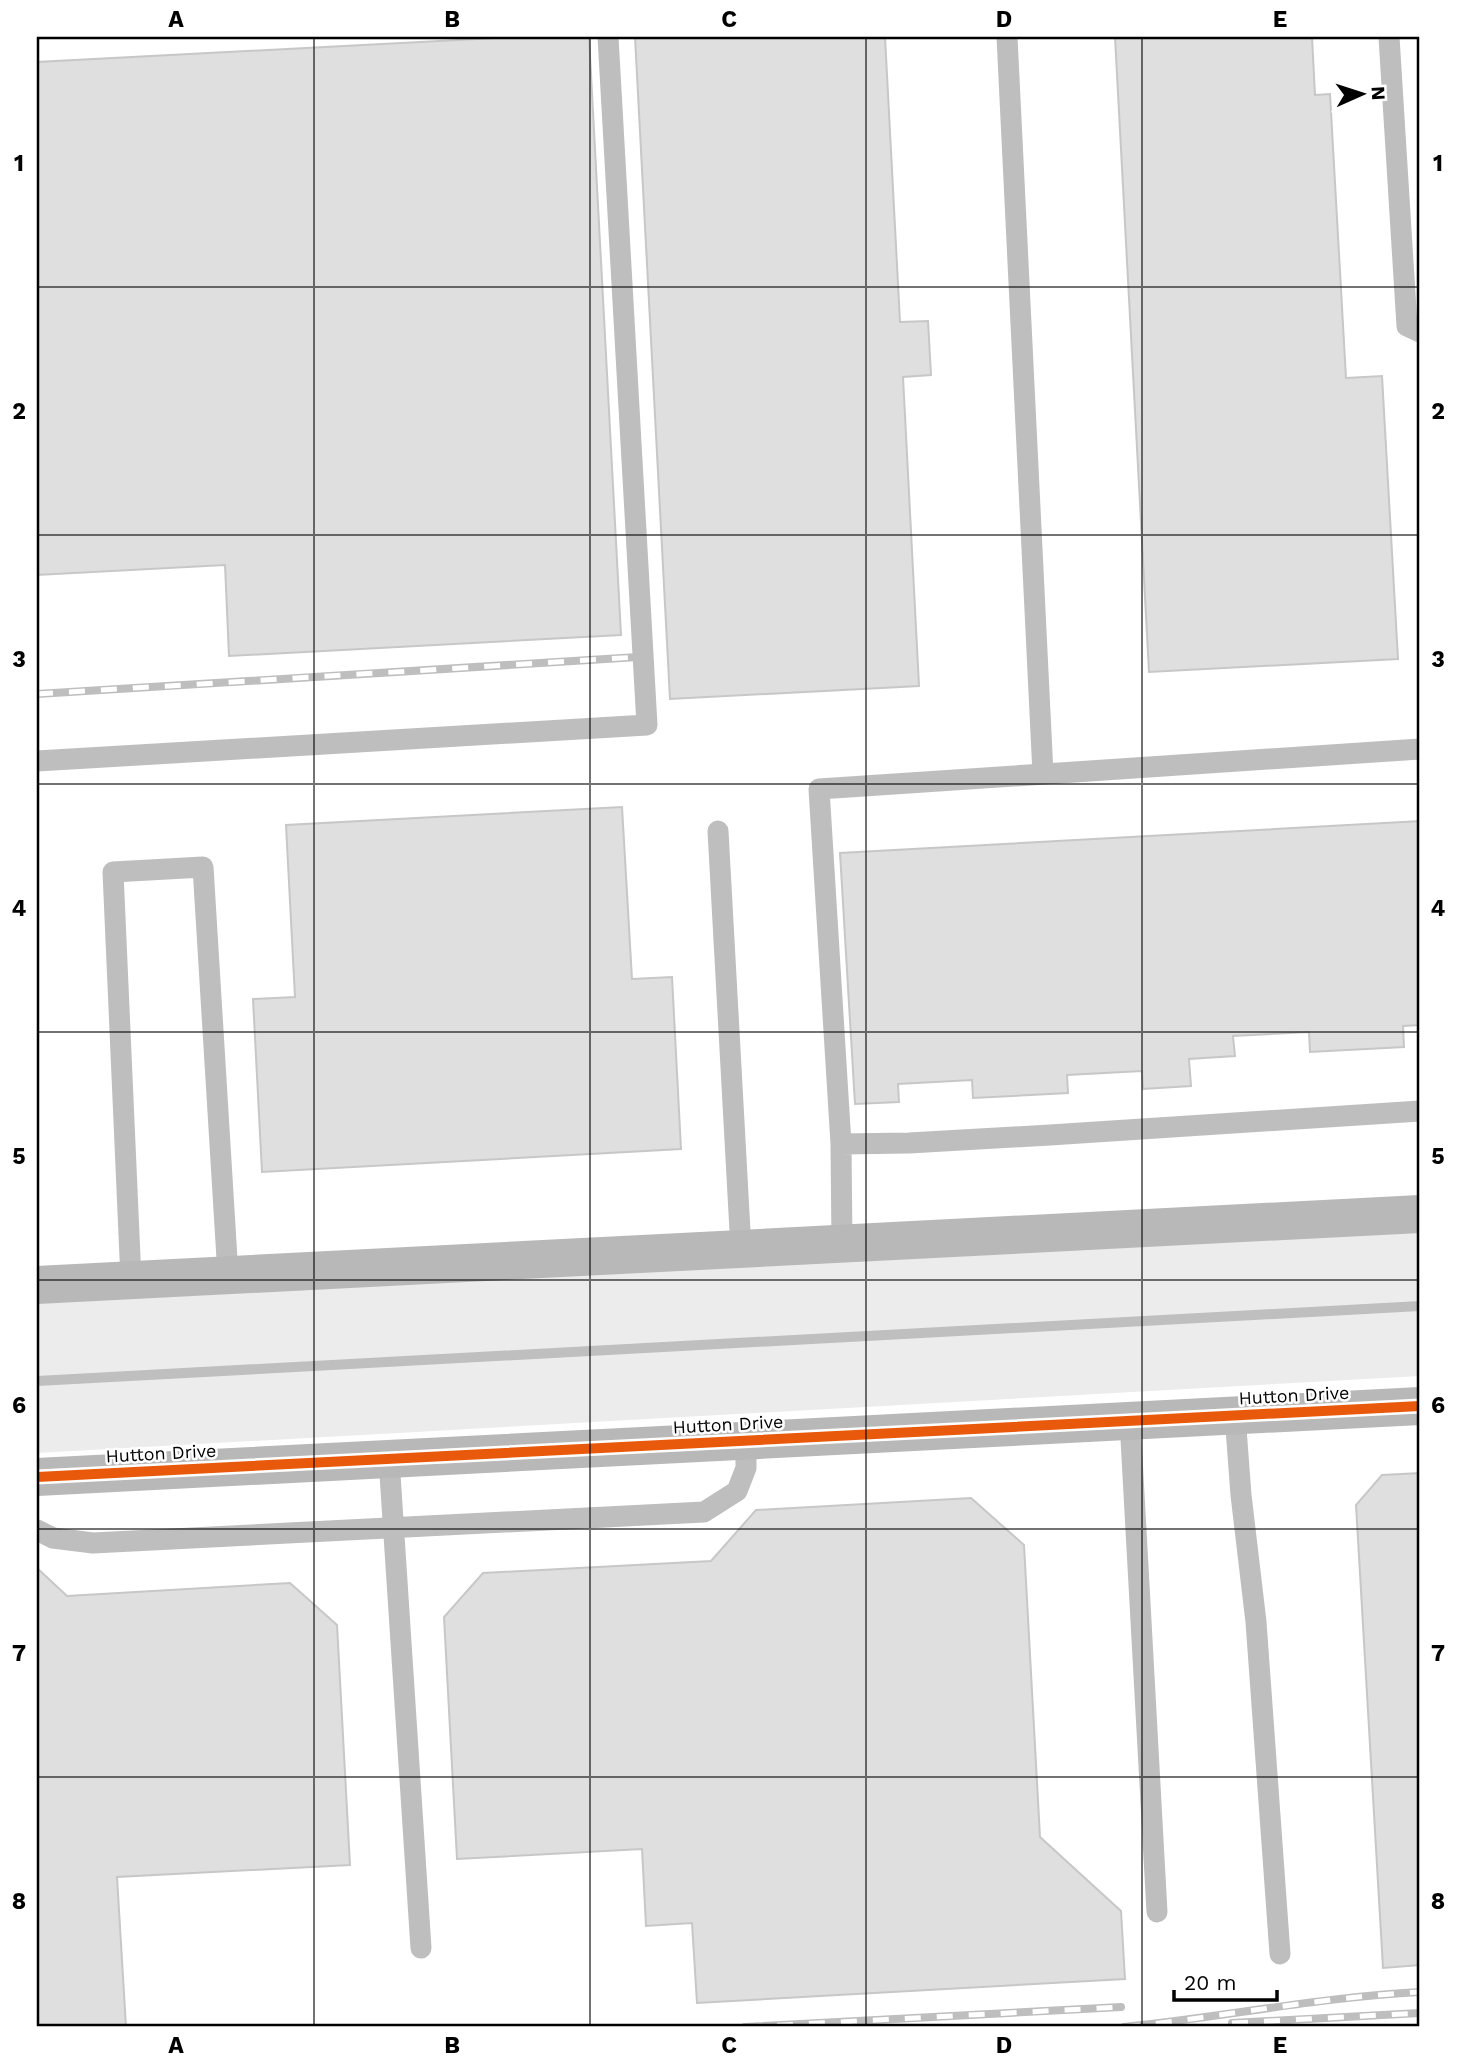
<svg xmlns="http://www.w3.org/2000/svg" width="1457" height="2064" font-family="'Work Sans',sans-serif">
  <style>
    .green { fill: #ececec }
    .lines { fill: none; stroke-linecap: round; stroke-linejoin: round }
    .stream { stroke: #bfbfbf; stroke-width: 10 }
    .building { fill: #dfdfdf; stroke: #c7c7c7; stroke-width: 2 }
    .lane { stroke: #bebebe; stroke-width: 21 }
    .secondary { stroke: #b8b8b8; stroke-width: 38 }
    .rail-casing { stroke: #bebebe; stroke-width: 8 }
    .rail { stroke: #fff; stroke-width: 5; stroke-dasharray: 16; stroke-linecap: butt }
    .cycleway-casing { stroke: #fff; stroke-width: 15 }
    .cycleway { stroke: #e8590c; stroke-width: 10 }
    .grid { fill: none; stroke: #000; stroke-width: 2; stroke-opacity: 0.55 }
    .labels { text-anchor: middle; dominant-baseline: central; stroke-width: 5; stroke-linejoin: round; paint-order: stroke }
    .street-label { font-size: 18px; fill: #000; stroke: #fff }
    .neatline { fill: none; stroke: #000; stroke-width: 2.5 }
    .grid-label { font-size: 23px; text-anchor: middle; font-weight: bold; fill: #000 }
  </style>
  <rect width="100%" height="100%" fill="#fff"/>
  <path class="green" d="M1420,1229V1376L37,1453V1302Z"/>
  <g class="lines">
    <path class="stream" d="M37,1381L1420,1306"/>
  </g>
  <path class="building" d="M515,37H589L621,635L229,656L225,565L37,575V62Z
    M635,37H885L900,322L928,321L931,375L903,377L919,686L670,699Z
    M1115,37H1312L1315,95L1330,94L1346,378L1382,376L1398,659L1149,672Z
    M622,807L632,979L672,977L681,1149L262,1172L253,999L295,997L286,825Z
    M1420,821V1025L1403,1026L1404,1047L1310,1052L1309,1032L1233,1036L1235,1056L1189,1059L1191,1086L1143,1089L1142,1071L1067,1075L1068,1093L973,1098L972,1080L898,1084L899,1102L855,1104L840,853Z
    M1420,1473V1965L1383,1968L1356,1505L1382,1475Z
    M971,1498L1024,1545L1040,1837L1121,1911L1125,1979L697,2003L692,1923L646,1926L642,1849L457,1859L444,1617L483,1573L711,1561L756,1510Z
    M37,1568L67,1596L290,1583L337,1625L350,1865L117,1877L126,2027H37Z"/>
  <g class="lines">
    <path class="lane" d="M1007,37L1043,774
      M1389,37L1407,326L1420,332
      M37,761L647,725L608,37
      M718,831L741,1249
      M841,1144L909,1143L1050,1135L1420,1111
      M842,1244L841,1144L819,789L1420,749
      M131,1280L113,872L203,867L228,1275
      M1235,1415L1241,1495L1256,1622L1280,1954
      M1130,1421L1157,1912
      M389,1459L421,1948
      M37,1530L53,1538L93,1543L704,1512L737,1491L746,1468V1440"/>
    <path class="secondary" d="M37,1285L1420,1214
      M37,1477L1420,1406"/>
    <g class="rail-casing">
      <path id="rail" d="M37,694L638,657
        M1232,2023L1420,2013
        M745,2027L1121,2007
        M1124,2027C1223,2017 1321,1997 1420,1992"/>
    </g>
    <use href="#rail" class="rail"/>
    <g class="cycleway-casing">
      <path id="cycleway" d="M37,1477L1420,1406"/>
    </g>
    <use href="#cycleway" class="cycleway"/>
  </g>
  <path class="grid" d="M314,37V2027M590,37V2027M866,37V2027M1142,37V2027M37,287H1420M37,535H1420M37,784H1420M37,1032H1420M37,1280H1420M37,1529H1420M37,1777H1420"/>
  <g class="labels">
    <g class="street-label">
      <text transform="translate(1294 1395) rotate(-3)">Hutton Drive</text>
      <text transform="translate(728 1424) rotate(-3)">Hutton Drive</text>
      <text transform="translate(161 1453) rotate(-3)">Hutton Drive</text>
    </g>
  </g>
  <rect width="1457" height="2064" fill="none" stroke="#ffffff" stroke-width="77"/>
  <g transform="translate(1362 94) rotate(87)" stroke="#ffffff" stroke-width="5" paint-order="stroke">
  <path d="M0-5L12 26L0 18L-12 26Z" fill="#000000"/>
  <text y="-10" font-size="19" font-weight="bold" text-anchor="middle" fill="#000000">N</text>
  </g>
  <path d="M1174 1990v10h103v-10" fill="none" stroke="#000000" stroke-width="3.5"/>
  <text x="1184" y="1990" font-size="21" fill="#000000" stroke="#ffffff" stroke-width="5" paint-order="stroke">20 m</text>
  <rect x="38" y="38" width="1380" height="1987" class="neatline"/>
  <g class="grid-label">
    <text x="176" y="27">A</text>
    <text x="452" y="27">B</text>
    <text x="729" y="27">C</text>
    <text x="1004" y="27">D</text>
    <text x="1280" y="27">E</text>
    <text x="19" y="171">1</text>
    <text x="1438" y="171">1</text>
    <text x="19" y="419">2</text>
    <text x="1438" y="419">2</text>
    <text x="19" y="667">3</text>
    <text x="1438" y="667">3</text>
    <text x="19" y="916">4</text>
    <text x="1438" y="916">4</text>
    <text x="19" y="1164">5</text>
    <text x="1438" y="1164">5</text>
    <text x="19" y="1413">6</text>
    <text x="1438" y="1413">6</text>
    <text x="19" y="1661">7</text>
    <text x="1438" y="1661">7</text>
    <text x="19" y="1909">8</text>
    <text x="1438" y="1909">8</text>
    <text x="176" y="2053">A</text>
    <text x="452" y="2053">B</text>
    <text x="729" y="2053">C</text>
    <text x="1004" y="2053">D</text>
    <text x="1280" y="2053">E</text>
  </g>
</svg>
